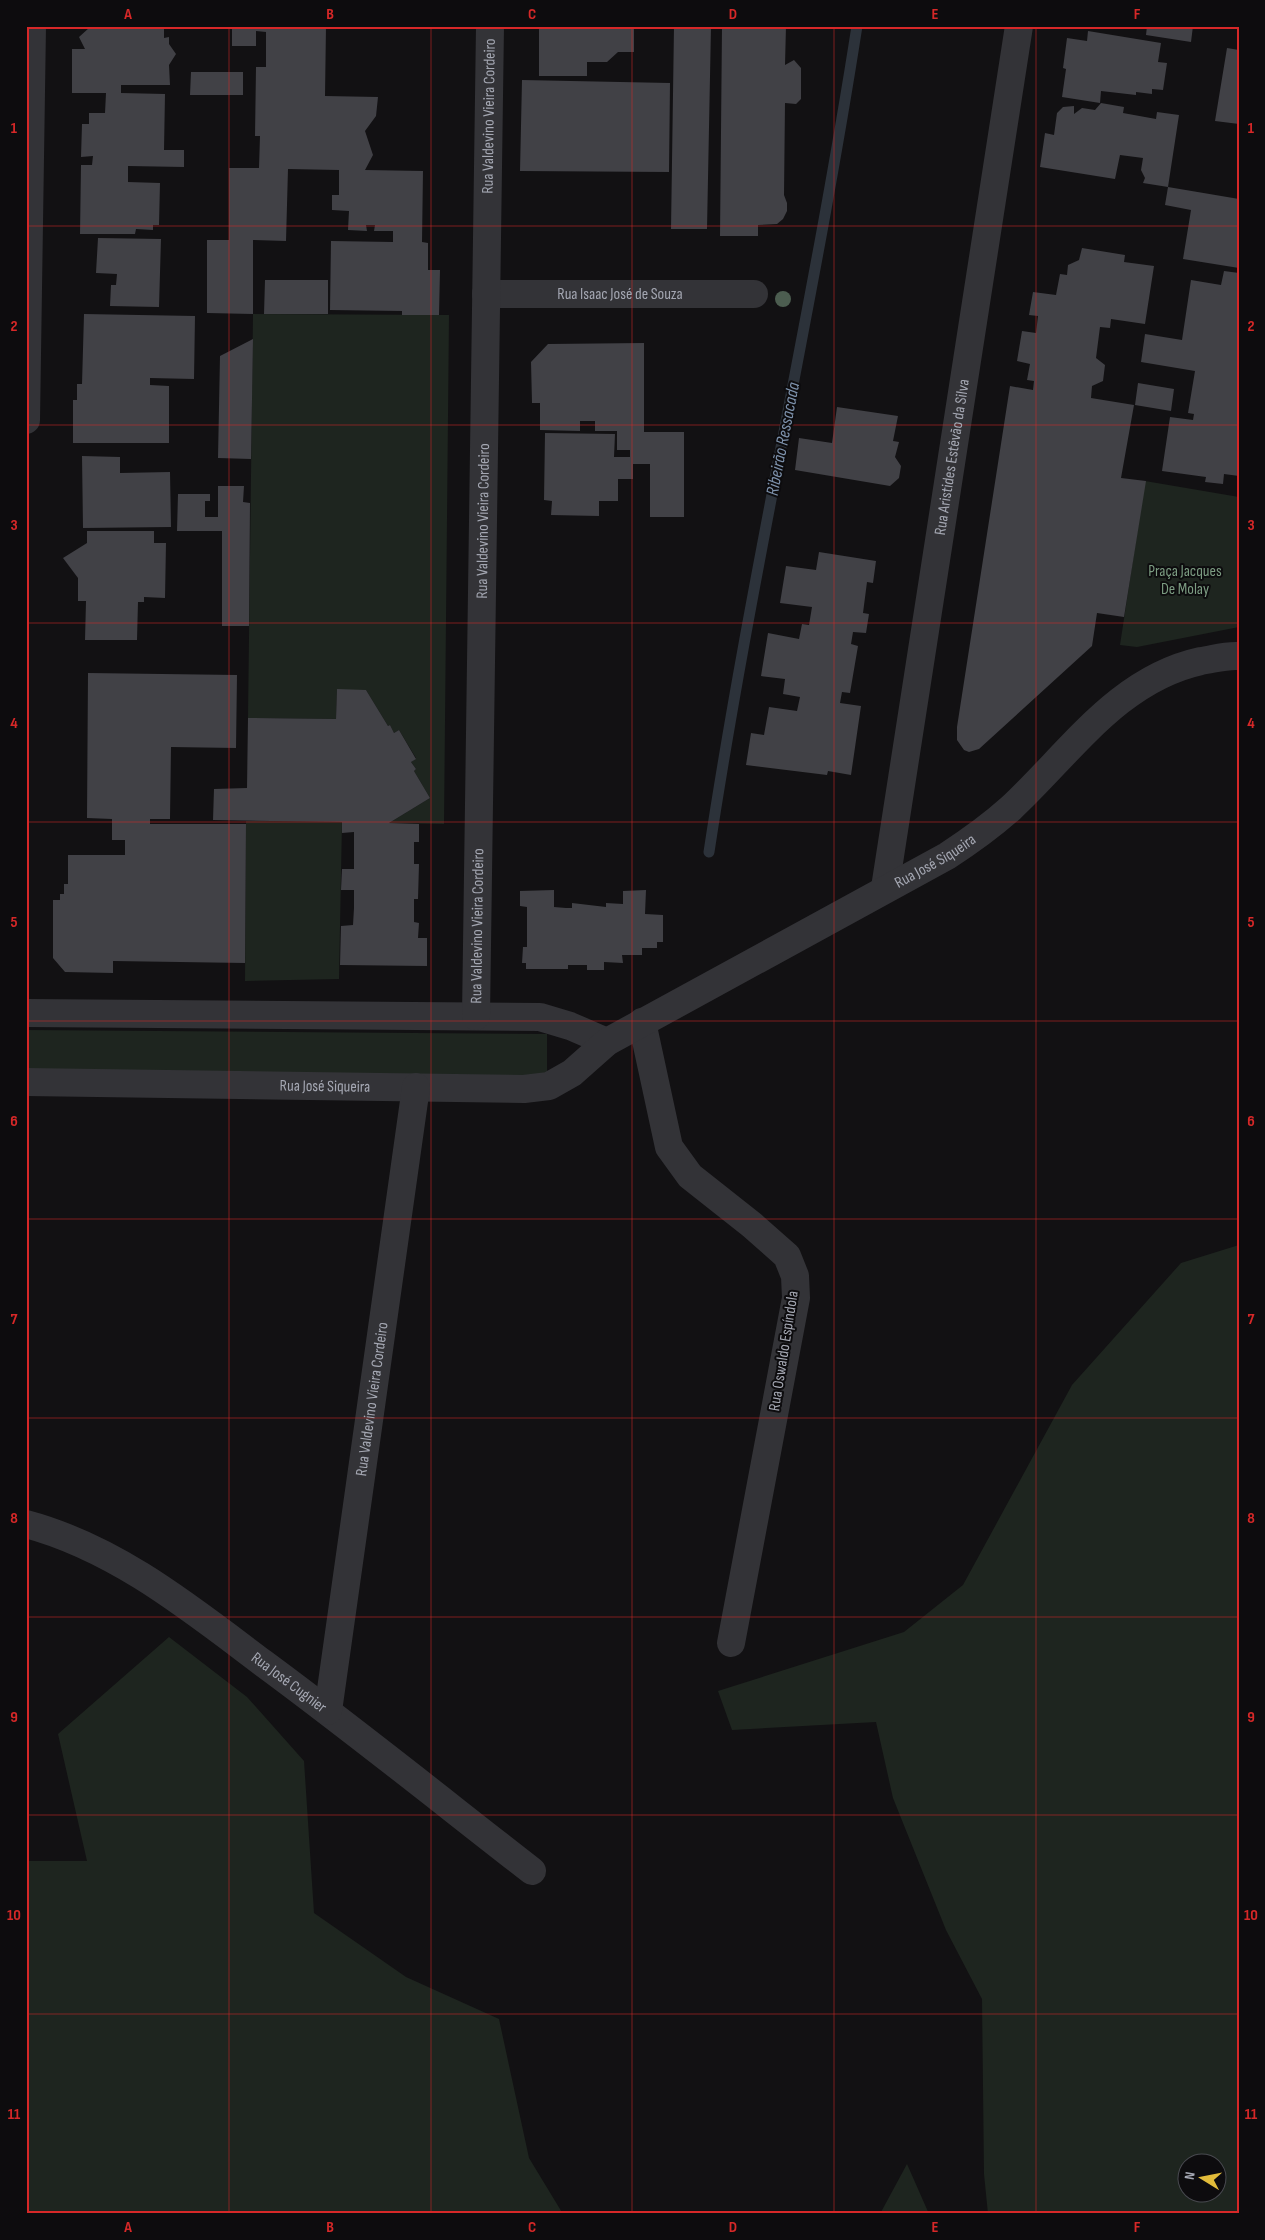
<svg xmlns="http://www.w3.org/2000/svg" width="1265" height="2240" font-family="'Sofia Sans Condensed',sans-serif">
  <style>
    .green { fill: #1e251f; fill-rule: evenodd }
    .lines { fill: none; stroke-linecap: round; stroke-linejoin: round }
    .stream { stroke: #2c323a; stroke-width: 11 }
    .building { fill: #414146 }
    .minor { stroke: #333337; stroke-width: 28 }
    .tree { fill: #4c5d50 }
    .grid { fill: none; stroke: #d62828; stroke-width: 1; stroke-opacity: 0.55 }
    .labels { text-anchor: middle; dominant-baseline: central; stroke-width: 4; stroke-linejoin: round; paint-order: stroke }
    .street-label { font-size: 16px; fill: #a4a7b2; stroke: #0d0c0e }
    .park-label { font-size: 16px; fill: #7c9c82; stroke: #0d0c0e }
    .water-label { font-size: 18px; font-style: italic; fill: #7d91ab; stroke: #0d0c0e }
    .neatline { fill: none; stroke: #d62828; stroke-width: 2 }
    .grid-label { font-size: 16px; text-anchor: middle; font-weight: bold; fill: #d62828 }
  </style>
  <rect width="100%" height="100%" fill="#121113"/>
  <path class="green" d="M253,314L449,315L444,824L389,823L430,798L414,771L416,769L411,762L416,758L399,730L394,733L390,725L388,726L366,690H337L336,719L248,718Z
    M1145,481L1239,497V627L1137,647L1120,645Z
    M246,821L342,822L339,979L245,981Z
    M26,1030L547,1034V1076L26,1069Z
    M1239,1245V2214H988L984,2174L982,1999L946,1930L893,1798L876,1722L732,1730L718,1691L904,1632L963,1585L1072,1385L1181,1263ZM1218,2162V2192H1188V2162Z
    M169,1637L247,1697L304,1761L314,1913L406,1977L499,2019L529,2158L563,2214H26V1861H87L58,1734Z
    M907,2164L929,2214H880Z"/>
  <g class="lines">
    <path class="stream" d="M709,852C751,575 814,303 857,26"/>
  </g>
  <path class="building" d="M123,26L164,27V38L169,37V44L176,54L169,65L170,85H121V93L165,94L164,150H184V167L128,166V182L160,183L159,225H153V230L136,229L135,234H80L81,165H92L93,156L81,157L82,124H89V113H105L106,93H72V49H85L79,37L89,28L123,29Z
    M232,26H326L325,96L378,97L376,116L365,131L373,155L365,170L423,171L422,242L428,243V270H440L439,315H402V311L330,310L331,241L393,242V231H374L375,225H366L367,231L348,230L349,211L332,210V195H339V170L288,169L286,241L253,240V314L207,313V240H229V168H259L260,136H255L256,67H266V32L256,31V46H232Z
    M539,26H634V52H618L607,62H587V76H539Z
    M674,26H711L707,229H671Z
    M722,26H786L785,65L794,60L801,68V99L796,104L785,103L784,195L787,203V211L783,219L777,224L758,225V236H720Z
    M1147,26H1193L1191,42L1146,35Z
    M1088,31L1161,43L1158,62L1167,63L1163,90L1152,89V94L1136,92V95L1101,91L1100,103L1062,97L1066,69L1063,68L1067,38L1087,41Z
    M1227,48L1239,50V124L1215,121Z
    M191,72H243V95H190Z
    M522,80L670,83L669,172L520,171Z
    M1101,103L1124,107L1123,113L1156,119L1157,112L1179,115L1168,187L1143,183L1145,178L1141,170L1143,158L1120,155L1115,179L1040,167L1045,133L1054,135L1057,113L1063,107L1074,106V114L1082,108L1095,110Z
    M1168,187L1239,199V268L1183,259L1191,210L1165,205Z
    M98,238L161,239L159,307L110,306L111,285H116L117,274L96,273Z
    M1082,248L1125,255L1124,262L1154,266L1145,324L1111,319L1110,328L1100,327L1096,358L1105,365L1103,381L1092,386L1091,398L1134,405L1121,478L1146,481L1124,617L1097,613L1092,646L979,749L969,752L964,750L957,740V727L1010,386L1033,390L1034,381L1027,380L1030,364L1017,361L1022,331L1036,333L1038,316L1029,315L1033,292L1056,295L1060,274L1067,275L1068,265L1079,260Z
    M1224,271L1239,273V476L1224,474L1223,484L1205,482L1206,477L1162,471L1170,417L1193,420L1194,414L1188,413L1195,371L1141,362L1145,334L1182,340L1191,280L1221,285Z
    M265,280H328V314H264Z
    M84,314L195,316L194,379L150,378V385L169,386V443H73V400H77V384H82Z
    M253,339L251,459L218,458L220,356Z
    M644,343V432H684V517H650V464H633V479H618V501H599V516L551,515L552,501L544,500L545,433L615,434L614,457H630V450H617V431H595V421H580V431L540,430V403H532L531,362L548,344Z
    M1138,383L1174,389L1171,411L1135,405Z
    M837,407L898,416L893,441L899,442L895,457L901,466L899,478L890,486L795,470L799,438L832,443Z
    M82,456L120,457V473L170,472L171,527L83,528Z
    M218,486H244L243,502L250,503L249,626H222V531H177L178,494H210V501H205V517H218Z
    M87,531H154V543H166L165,598L144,597V602H138L137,640H85L86,601H78V578L63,558L87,543Z
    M819,552L876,561L873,583L867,582L863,613L869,614L866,633L853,632L851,644L858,646L850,693L842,692L840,703L861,706L851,775L828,771L827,775L746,765L751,733L764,735L769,707L797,711L800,697L783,694L785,679L761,676L768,633L799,639L802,624L809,625L812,607L780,603L786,566L816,570Z
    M88,673L237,675L236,748L171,747L170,819H150V824H246L245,963L113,961V973L65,972L53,958V900H60V894H64V884H68V855H125V840H112V819L87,818Z
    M337,689L366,690L388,726L390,725L394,733L399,730L416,759L411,762L416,769L414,771L430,798L389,823L419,824V842H414V864H419L418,899H414V922L419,923L418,938H427V966L340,965L341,926L353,925L354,908V890H341L342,869H354V832L342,833V822L213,820L214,789L247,788L248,718L336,719Z
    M554,890V907L566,908H572V903L606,907V903L623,904V891L646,890L645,914L663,915V942H657V948H642V955H622L623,963L604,962V970H587V965H568V969H526V963H522L523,947H527V907L520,906V891Z"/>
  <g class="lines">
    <g class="minor">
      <path id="s1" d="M486,294H754"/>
      <path d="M26,420L32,26"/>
      <path id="s2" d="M885,888L1019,26"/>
      <path d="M26,1013L540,1017L570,1026L607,1042"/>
      <path id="s3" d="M476,1016L490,26"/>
      <path d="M642,1022L669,1147L690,1176L752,1225L787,1256L795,1276L796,1298L731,1643"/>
      <path id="s4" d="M26,1082L524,1089L549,1086L572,1073L607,1042L947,856C970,841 991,826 1011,808C1070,753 1118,679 1201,661C1214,659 1226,655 1239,656"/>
      <path id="s5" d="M26,1524C116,1548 190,1608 263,1663C354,1730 442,1801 532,1871"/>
      <path id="s6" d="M328,1711L416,1087"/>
    </g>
  </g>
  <circle class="tree" cx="783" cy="299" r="8"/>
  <path class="grid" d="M229,26V2214M431,26V2214M632,26V2214M834,26V2214M1036,26V2214M26,226H1239M26,425H1239M26,623H1239M26,822H1239M26,1021H1239M26,1219H1239M26,1418H1239M26,1617H1239M26,1815H1239M26,2014H1239"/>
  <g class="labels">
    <g class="street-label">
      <text stroke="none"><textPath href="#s3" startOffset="900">Rua Valdevino Vieira Cordeiro</textPath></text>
      <text stroke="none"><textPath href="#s1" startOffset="134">Rua Isaac José de Souza</textPath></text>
      <text stroke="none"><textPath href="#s2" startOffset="436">Rua Aristides Estêvão da Silva</textPath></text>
      <text stroke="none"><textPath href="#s3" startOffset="495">Rua Valdevino Vieira Cordeiro</textPath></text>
      <text stroke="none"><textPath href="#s4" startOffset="971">Rua José Siqueira</textPath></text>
      <text stroke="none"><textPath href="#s3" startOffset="90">Rua Valdevino Vieira Cordeiro</textPath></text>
      <text stroke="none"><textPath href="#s4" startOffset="299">Rua José Siqueira</textPath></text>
      <text transform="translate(784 1351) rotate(-81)">Rua Oswaldo Espíndola</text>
      <text stroke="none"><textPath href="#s6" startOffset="315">Rua Valdevino Vieira Cordeiro</textPath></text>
      <text stroke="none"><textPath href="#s5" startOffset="309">Rua José Cugnier</textPath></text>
    </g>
    <g class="park-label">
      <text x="1185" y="571">Praça Jacques<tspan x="1185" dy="18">De Molay</tspan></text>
    </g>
    <g class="water-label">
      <text transform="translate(783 439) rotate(-79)">Ribeirão Ressacada</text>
    </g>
  </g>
  <rect width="1265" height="2240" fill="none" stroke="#0d0c0e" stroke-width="55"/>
  <g transform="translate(1202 2178) rotate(280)"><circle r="24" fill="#0d0c0e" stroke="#494a50"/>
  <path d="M0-4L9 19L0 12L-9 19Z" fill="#e2bc3a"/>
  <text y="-8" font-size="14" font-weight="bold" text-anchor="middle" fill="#a4a7b2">N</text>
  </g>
  <rect x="28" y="28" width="1210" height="2184" class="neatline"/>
  <g class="grid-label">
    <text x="128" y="19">A</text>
    <text x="330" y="19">B</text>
    <text x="532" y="19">C</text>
    <text x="733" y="19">D</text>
    <text x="935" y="19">E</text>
    <text x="1137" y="19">F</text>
    <text x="14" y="133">1</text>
    <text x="1251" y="133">1</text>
    <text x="14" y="331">2</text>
    <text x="1251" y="331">2</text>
    <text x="14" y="530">3</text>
    <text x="1251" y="530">3</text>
    <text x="14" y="728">4</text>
    <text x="1251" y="728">4</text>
    <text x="14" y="927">5</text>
    <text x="1251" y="927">5</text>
    <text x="14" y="1126">6</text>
    <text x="1251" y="1126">6</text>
    <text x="14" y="1324">7</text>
    <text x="1251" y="1324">7</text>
    <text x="14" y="1523">8</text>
    <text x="1251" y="1523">8</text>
    <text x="14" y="1722">9</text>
    <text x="1251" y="1722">9</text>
    <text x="14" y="1920">10</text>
    <text x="1251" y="1920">10</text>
    <text x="14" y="2119">11</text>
    <text x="1251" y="2119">11</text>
    <text x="128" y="2232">A</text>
    <text x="330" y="2232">B</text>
    <text x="532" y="2232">C</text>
    <text x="733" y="2232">D</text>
    <text x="935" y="2232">E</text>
    <text x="1137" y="2232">F</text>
  </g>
</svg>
